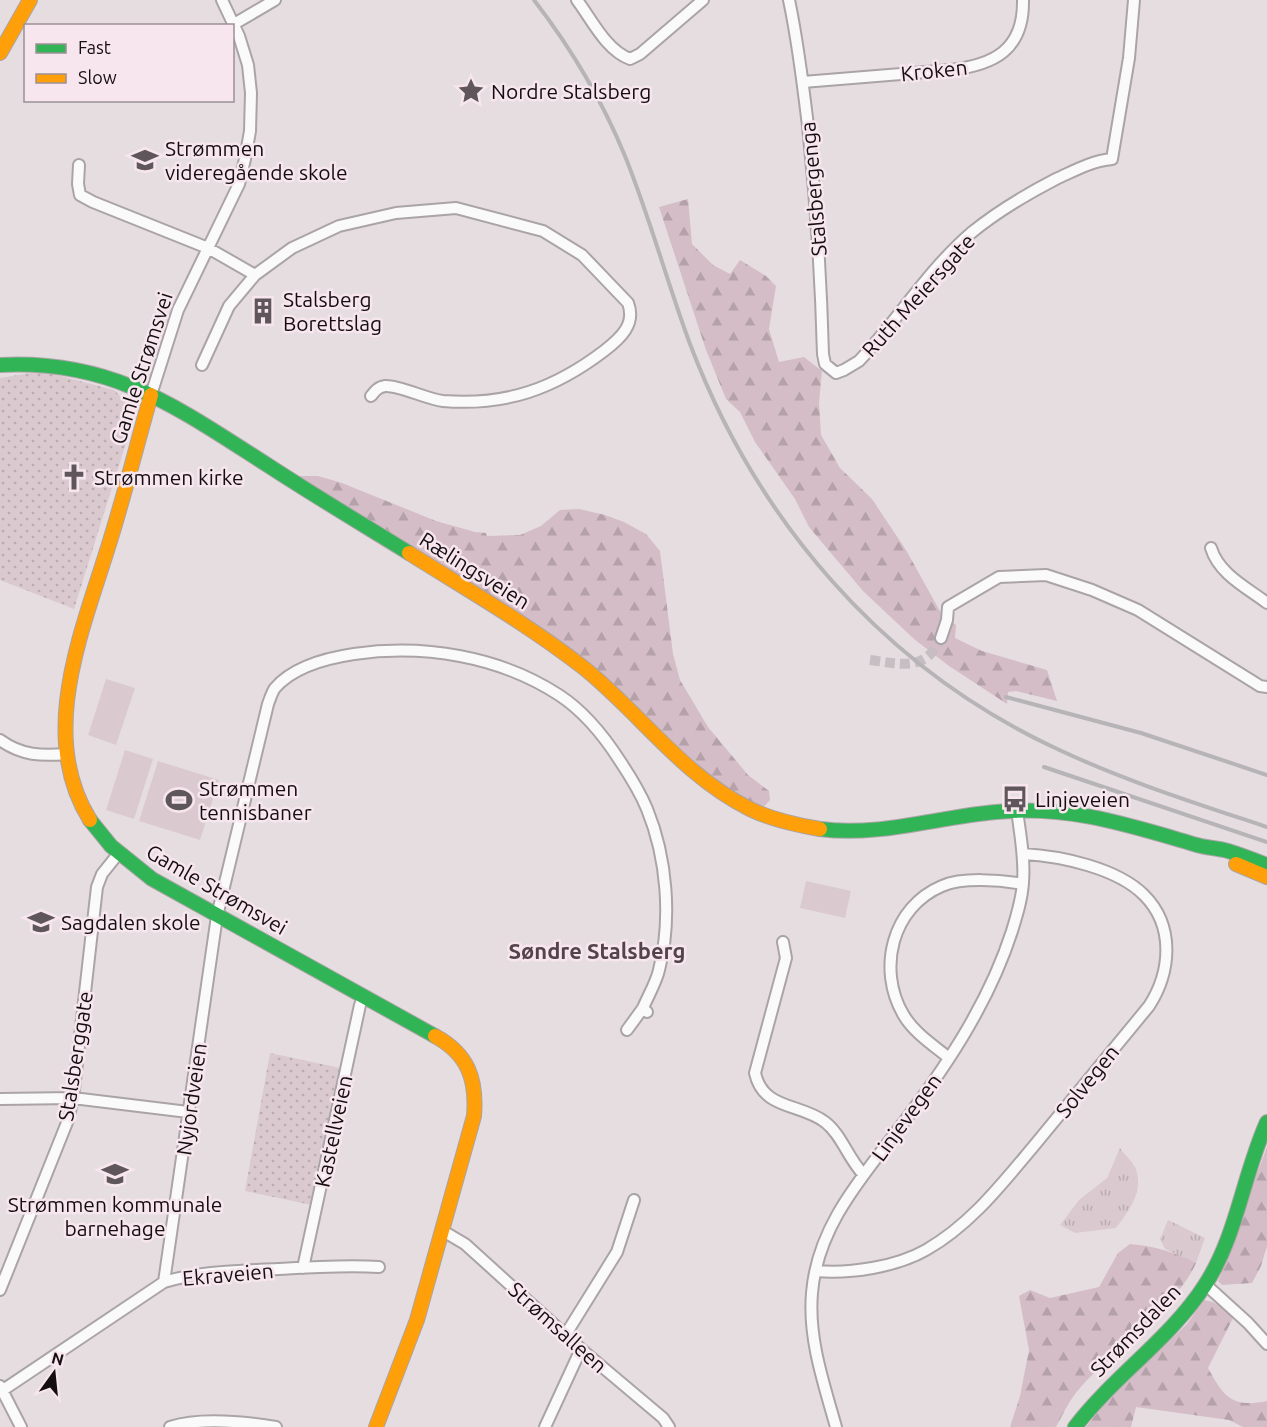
<svg xmlns="http://www.w3.org/2000/svg" width="1267" height="1427" font-family="Ubuntu,sans-serif">
  <style>
    .grass { fill: url(#grass-tufts) }
    .forest { fill: url(#forest-firs) }
    .park { fill: url(#park-dots) }
    .garden { fill: #dacad0 }
    .lines { fill: none; stroke-linecap: round; stroke-linejoin: round }
    .street-tunnel { stroke: #c6bec2; stroke-width: 10; stroke-dasharray: 10 5; stroke-linecap: butt }
    .street-casing { stroke: #aaa4a7; stroke-width: 14 }
    .fast-casing { stroke: #aaa4a7; stroke-width: 16 }
    .slow-casing { stroke: #aaa4a7; stroke-width: 16 }
    .street { stroke: #fbfafa; stroke-width: 10 }
    .fast { stroke: #30b455; stroke-width: 14 }
    .slow { stroke: #ff9f0a; stroke-width: 14 }
    .rail { stroke: #b6b4b6; stroke-width: 4 }
    .labels { text-anchor: middle; dominant-baseline: central; stroke-width: 5; stroke-linejoin: round; paint-order: stroke }
    .street-label { font-size: 21px; fill: #140e11; stroke: #f7e6ed }
    .poi-label { font-size: 21px; fill: #140e11; stroke: #f7e6ed; text-anchor: start }
    .neighbourhood-label { font-size: 22px; font-weight: bold; fill: #52444a; stroke: #f7e6ed }
  </style>
  <defs>
    <pattern id="grass-tufts" width="24" height="20" patternUnits="userSpaceOnUse" patternTransform="scale(1.5)"><rect width="24" height="20" fill="#dacad0"/><path d="M3 7l-1-3M5 7V3M7 7l1-3M15 17l-1-3M17 17v-4M19 17l1-3" fill="none" stroke="#baacb2"/></pattern>
    <pattern id="forest-firs" width="22" height="20" patternUnits="userSpaceOnUse" patternTransform="scale(1.5)"><rect width="22" height="20" fill="#d4bdc7"/><path d="M5 1l3.5 6h-7zM16 11l3.5 6h-7z" fill="#b5a1aa"/></pattern>
    <pattern id="park-dots" width="8" height="8" patternUnits="userSpaceOnUse" patternTransform="scale(1.5)"><rect width="8" height="8" fill="#dacad0"/><path d="M2 2h.1M6 6h.1" fill="none" stroke="#baacb2" stroke-width="1.8" stroke-linecap="round"/></pattern>
  </defs>
  <rect width="100%" height="100%" fill="#e6dde1"/>
  <path class="grass" d="M1120,1148C1124,1154 1132,1161 1135,1167C1145,1190 1129,1211 1116,1228L1075,1233L1060,1225L1079,1200L1107,1178Z
    M1168,1220L1205,1238L1196,1263L1165,1249L1160,1239Z"/>
  <path class="forest" d="M688,199L692,244L713,265L730,274L740,260L766,276L776,286L769,329L779,362L804,357L822,371L819,403L821,435L840,468L872,499L906,550L941,613L956,625L955,638L982,651L1047,670L1057,701L1016,691L1008,692L1007,704L949,666L914,639L863,591L809,527L795,499L755,442L740,412L726,399L706,350L659,207Z
    M296,476H318L342,483L436,521L475,532L486,533L487,536L520,535L541,526L560,510L579,509L605,515L624,522L646,534L660,551L673,654L680,680L708,727L748,775L769,791L770,800L762,809L718,790L625,698Z
    M1267,1147V1246L1261,1266L1252,1283L1222,1285L1218,1281L1238,1231L1249,1195Z
    M1130,1244C1154,1246 1175,1252 1196,1263C1177,1307 1112,1351 1080,1388C1070,1399 1063,1414 1056,1427H1010L1020,1396L1029,1350L1019,1296L1030,1290L1050,1298L1099,1287L1118,1253Z
    M1204,1300L1213,1302L1234,1316L1208,1368C1224,1397 1231,1408 1267,1401V1427H1243L1229,1420L1136,1407L1131,1427H1086L1104,1404L1187,1324Z"/>
  <path class="park" d="M42,371L114,390L136,411L74,609L0,580V378Z
    M270,1053L345,1069L317,1206L245,1191Z"/>
  <path class="garden" d="M106,679L135,688L116,745L88,735Z
    M125,750L153,759L134,819L106,810Z
    M158,761L219,780L200,840L139,821Z
    M806,881L851,891L845,918L800,908Z"/>
  <g class="lines">
    <path class="street-tunnel" d="M870,660C901,664 926,672 941,638"/>
    <g class="street-casing">
      <path id="street" d="M577,0C592,20 606,50 630,59L640,54L703,0
        M789,0C798,42 803,84 808,126C816,202 821,278 823,354L825,364L836,373L844,370L859,361C898,320 928,270 971,233C998,211 1025,195 1056,179C1074,171 1091,161 1112,159L1129,58L1134,0
        M234,24L275,0
        M803,82L950,70C994,65 1024,50 1023,0
        M79,165L78,184L80,195L93,202L208,248L255,275
        M202,365L229,306L255,275L292,248L339,226L396,213L456,208L543,231L582,255L628,303C636,324 621,338 604,351C554,389 506,406 443,401C426,399 399,385 385,386C378,387 375,391 371,396
        M151,395L178,310L239,184L245,159L250,131L251,93L248,65L239,36L222,0
        M1211,548C1219,574 1246,587 1267,603
        M941,638L947,620L948,607L999,577L1046,575L1092,590L1138,610L1260,686L1267,687
        M0,740C22,756 42,756 67,754
        M783,942L786,958L755,1073C763,1110 800,1103 825,1122C841,1134 848,1158 863,1174
        M627,1030L643,1008
        M949,1058C933,1045 913,1032 903,1014C877,969 892,907 942,886C963,877 1000,880 1023,884
        M0,1099L73,1098L188,1112
        M443,1231L465,1244L581,1349L663,1418L669,1427
        M303,1268L360,1005L364,996
        M816,1271C850,1274 896,1267 926,1250C970,1225 1001,1185 1033,1147C1072,1100 1110,1053 1149,1006C1171,972 1175,926 1144,895C1117,868 1061,856 1023,854
        M164,1282L217,916L268,704C270,699 272,692 275,688C294,666 327,658 354,654C424,644 499,656 559,695C585,712 604,736 620,761C630,776 640,792 647,809C667,858 672,919 659,970C656,983 648,996 643,1008L647,1012
        M1205,1284L1248,1323L1267,1344
        M0,1290L68,1120L73,1098L97,887L102,874L118,854
        M566,1334L617,1252L634,1200
        M0,1386L21,1427
        M0,1392L164,1282C200,1271 240,1271 278,1269C312,1267 345,1265 379,1267
        M170,1427C201,1417 245,1422 276,1427
        M545,1427L581,1349
        M836,1427C824,1384 808,1339 812,1293C817,1230 857,1183 894,1135C942,1073 988,1006 1012,931C1017,915 1022,899 1023,882C1025,858 1020,834 1017,810"/>
    </g>
    <g class="fast-casing">
      <path id="fast" d="M0,365C113,359 178,408 269,466C315,496 362,524 409,553
        M90,820L111,846L152,879L435,1036
        M820,829C878,837 938,817 996,812C1069,805 1128,825 1197,845C1207,848 1218,848 1228,851C1241,855 1254,860 1267,865
        M1075,1427C1114,1376 1171,1338 1205,1285C1237,1236 1243,1175 1267,1122"/>
    </g>
    <g class="slow-casing">
      <path id="slow" d="M0,53L30,0
        M409,553C468,590 529,625 584,668C641,714 683,776 750,809C772,820 796,825 820,829
        M90,820C36,734 84,627 110,541C125,493 137,444 151,395
        M1236,864L1267,877
        M376,1427L417,1320L474,1116C477,1079 468,1054 435,1036"/>
    </g>
    <use href="#street" class="street"/>
    <use href="#fast" class="fast"/>
    <use href="#slow" class="slow"/>
    <path class="rail" d="M534,0C571,48 602,100 625,156C650,218 667,282 690,344C757,521 882,666 1053,747C1122,780 1195,803 1267,827
      M1006,697L1141,733L1267,775
      M1044,767L1267,842"/>
  </g>
  <defs>
    <g id="sight-bare" transform="scale(2.07)"><path d="M0-6L1.8-2.2L6-1.7L2.9 1.2L3.7 5.4L0 3.3L-3.7 5.4L-2.9 1.2L-6-1.7L-1.8-2.2Z" fill="#5e565a" stroke="#f7e6ed" stroke-width="2.5" paint-order="stroke"/></g>
    <g id="school-bare" transform="scale(2.07)"><path d="M0-5L7-2L0 1L-7-2ZM-4 1L0 2.5L4 1V4Q0 6-4 4Z" fill="#5e565a" stroke="#f7e6ed" stroke-width="2.5" paint-order="stroke"/></g>
    <g id="building-bare" transform="scale(2.07)"><path d="M-4-6H4V6H1V3H-1V6H-4ZM-2.5-4.3h1.7v1.8h-1.7ZM.8-4.3h1.7v1.8H.8ZM-2.5-1h1.7V.8h-1.7ZM.8-1h1.7V.8H.8Z" fill="#5e565a" stroke="#f7e6ed" stroke-width="2.5" paint-order="stroke"/></g>
    <g id="church-bare" transform="scale(2.07)"><path d="M-1.2-6h2.4v3.5h3.3v2.4h-3.3V6h-2.4V-.1h-3.3v-2.4h3.3Z" fill="#5e565a" stroke="#f7e6ed" stroke-width="2.5" paint-order="stroke"/></g>
    <g id="bus-bare" transform="scale(2.07)"><path d="M-5-6H5V4H4V6H2V4H-2V6H-4V4H-5ZM-3.5-4V0h7V-4ZM-3.5 1.2v1.5H-2V1.2ZM2 1.2v1.5H3.5V1.2Z" fill="#5e565a" stroke="#f7e6ed" stroke-width="2.5" paint-order="stroke"/></g>
    <g id="stadium-bare" transform="scale(2.07)"><path d="M0-5a6.5 5 0 1 0 0 10a6.5 5 0 1 0 0-10ZM-3.5-1.8h7v3.6h-7Z" fill="#5e565a" stroke="#f7e6ed" stroke-width="2.5" paint-order="stroke"/></g>
  </defs>
  <g fill-rule="evenodd">
    <use href="#sight-bare" x="471" y="91"/>
    <use href="#school-bare" x="145" y="160"/>
    <use href="#building-bare" x="263" y="311"/>
    <use href="#church-bare" x="74" y="477"/>
    <use href="#bus-bare" x="1015" y="799"/>
    <use href="#stadium-bare" x="179" y="800"/>
    <use href="#school-bare" x="41" y="922"/>
    <use href="#school-bare" x="115" y="1174"/>
  </g>
  <g class="labels">
    <g class="street-label">
      <text transform="translate(934 70) rotate(-6)">Kroken</text>
      <text transform="translate(813 189) rotate(-95)">Stalsbergenga</text>
      <text transform="translate(918 295) rotate(-48)">Ruth Meiersgate</text>
      <text transform="translate(141 368) rotate(-72)">Gamle Strømsvei</text>
      <text transform="translate(475 570) rotate(32)">Rælingsveien</text>
      <text transform="translate(217 889) rotate(30)">Gamle Strømsvei</text>
      <text transform="translate(75 1056) rotate(-81)">Stalsberggate</text>
      <text transform="translate(1087 1081) rotate(-51)">Solvegen</text>
      <text transform="translate(191 1099) rotate(-82)">Nyjordveien</text>
      <text transform="translate(906 1117) rotate(-54)">Linjevegen</text>
      <text transform="translate(333 1131) rotate(-78)">Kastellveien</text>
      <text transform="translate(228 1274) rotate(-5)">Ekraveien</text>
      <text transform="translate(558 1327) rotate(42)">Strømsalleen</text>
      <text transform="translate(1135 1330) rotate(-46)">Strømsdalen</text>
    </g>
    <g class="poi-label">
      <text x="491" y="91">Nordre Stalsberg</text>
      <text x="165" y="148">Strømmen<tspan x="165" dy="24">videregående skole</tspan></text>
      <text x="283" y="299">Stalsberg<tspan x="283" dy="24">Borettslag</tspan></text>
      <text x="94" y="477">Strømmen kirke</text>
      <text x="199" y="788">Strømmen<tspan x="199" dy="24">tennisbaner</tspan></text>
      <text x="1035" y="799">Linjeveien</text>
      <text x="61" y="922">Sagdalen skole</text>
      <text x="115" y="1204" text-anchor="middle">Strømmen kommunale<tspan x="115" dy="24">barnehage</tspan></text>
    </g>
    <g class="neighbourhood-label">
      <text x="597" y="950">Søndre Stalsberg</text>
    </g>
  </g>
  <rect x="24" y="24" width="210" height="78" fill="#f7e6ed" stroke="#9c9095" stroke-width="1.5"/>
  <rect x="36" y="44" width="30" height="9" fill="#30b455" stroke="#9c9095" stroke-width="1.5"/>
  <text x="78" y="54" font-size="18" fill="#140e11">Fast</text>
  <rect x="36" y="74" width="30" height="9" fill="#ff9f0a" stroke="#9c9095" stroke-width="1.5"/>
  <text x="78" y="84" font-size="18" fill="#140e11">Slow</text>
  <g transform="translate(54 1373) rotate(15)" stroke="#f7e6ed" stroke-width="4.5" paint-order="stroke">
  <path d="M0-4.5L10 22L0 15L-10 22Z" fill="#140e11"/>
  <text y="-9" font-size="16" font-weight="bold" text-anchor="middle" fill="#140e11">N</text>
  </g>
</svg>
